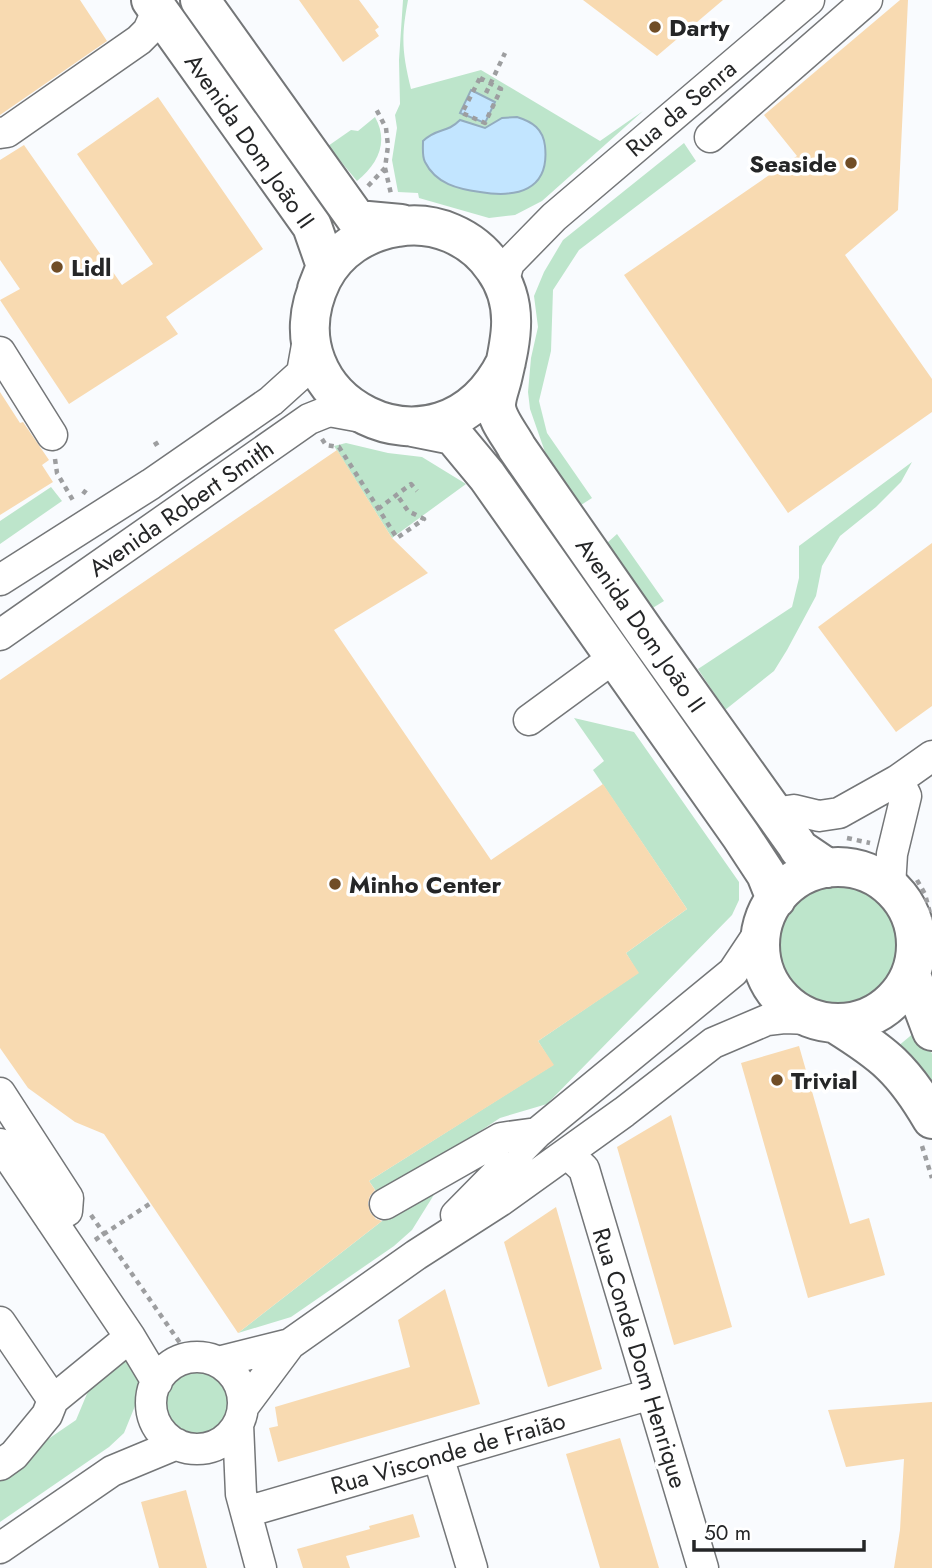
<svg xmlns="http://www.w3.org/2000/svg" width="932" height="1568" font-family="Jost,sans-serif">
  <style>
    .green { fill: #bde5cb }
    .water { fill: #c2e5ff; stroke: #93acbe; stroke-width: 2 }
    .building { fill: #f8dab1 }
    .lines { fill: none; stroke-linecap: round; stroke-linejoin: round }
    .minor-casing { stroke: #747678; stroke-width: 33 }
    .major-casing { stroke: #747678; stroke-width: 42 }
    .path { stroke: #9d9ea0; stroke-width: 4.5; stroke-dasharray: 5 5; stroke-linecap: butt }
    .minor { stroke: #fff; stroke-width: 30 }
    .major { stroke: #fff; stroke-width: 38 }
    .poi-dot { fill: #704d26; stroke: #fff; stroke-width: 2.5 }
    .labels { text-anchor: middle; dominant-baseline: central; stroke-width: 7; stroke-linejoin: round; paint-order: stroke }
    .poi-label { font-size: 24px; font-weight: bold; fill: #252627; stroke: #fff; text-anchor: start }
    .street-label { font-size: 24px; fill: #252627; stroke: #fff }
  </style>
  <rect width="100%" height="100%" fill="#f9fbfe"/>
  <path class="green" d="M403,0H408C401,37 402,52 411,89L481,70L600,141L643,111L542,201L515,215L489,218L419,198L418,193L398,192L392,160L397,128L395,115L400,104L399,60Z
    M375,117C389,142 378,164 357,181L328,146L351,130L358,131Z
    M684,143L696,161L579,250L553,290L551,351L539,401L547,433L592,498L581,505L545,452L530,409L528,392L531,358L538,327L534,296L544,272L563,240Z
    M346,443L388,453L422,457L466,484L392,538L334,446Z
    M912,462L901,482L876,507L840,536L822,566L816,596L787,650L774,671L725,710L698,669L792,607L799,578V546Z
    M51,487L62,501L0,544V521Z
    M617,534L664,601L651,609L607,543Z
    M574,718L634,732L739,882V900L732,915L547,1104L500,1118L380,1197L369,1181L553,1065L538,1041L638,973L626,953L687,909L593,770L604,761Z
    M769 945a70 70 0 1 1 140 0a70 70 0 1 1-140 0Z
    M921,1027L932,1054V1098L891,1052Z
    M440,1185L412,1230L394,1246L291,1317L238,1333L391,1214Z
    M144,1339L146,1361L135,1406L124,1433L109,1447L0,1522V1472L76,1420L94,1377Z
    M166 1404a34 34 0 1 1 68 0a34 34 0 1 1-68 0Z"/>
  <path class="water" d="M471,90L495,102L485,123L460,113Z
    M517,117C533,122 543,129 545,146C550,191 516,198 480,192C458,189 436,184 425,162C422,157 423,148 423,141C438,127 446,134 460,120L485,128L502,118Z"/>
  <path class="building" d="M0,0H80L107,41L0,115Z
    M299,0H359L379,27L375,30L379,36L343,62Z
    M583,0H723L657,56Z
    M900,0H908L898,210L845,255L932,379V412L788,513L624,275L797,156L764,115Z
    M158,97L263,249L166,317L178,334L69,404L0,300L20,289L0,260V160L24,145L122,285L153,264L77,154Z
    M0,392L20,423L23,422L49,460L42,465L53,482L0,515Z
    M337,450L392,538L428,573L334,630L491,860L603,784L687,909L626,953L639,973L538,1041L554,1065L369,1181L375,1190L370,1196L368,1203L370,1212L376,1219L382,1221L238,1333L104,1134L75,1122L28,1088L0,1048V680Z
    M932,543V706L896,732L818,627Z
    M799,1046L850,1224L869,1218L885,1275L808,1298L741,1063Z
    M671,1115L732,1327L674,1345L617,1147Z
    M556,1207L602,1369L548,1387L504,1242Z
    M445,1289L480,1404L278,1462L269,1428L278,1426L275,1407L410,1367L398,1320Z
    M932,1402V1568H894L900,1530L904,1459L846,1467L828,1410Z
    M620,1438L659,1568H600L566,1454Z
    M186,1490L207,1568H159L141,1502Z
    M413,1514L420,1537L346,1556L350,1568H303L297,1549L370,1529L369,1526Z"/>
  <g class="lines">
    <g class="minor-casing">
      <path id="minor" d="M0,133L7,132L139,40L148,31L158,9
        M710,137L867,0
        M503,283L509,263L554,217L809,0
        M0,352L52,435
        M0,580L151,484L271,401L302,373L309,334
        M0,635L309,419L329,411L367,418
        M529,720L615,657
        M774,813L794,810L819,816L839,813L898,780L932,756
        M890,886L892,854L906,796L898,780
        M0,1093L68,1198L67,1211L51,1220
        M0,1144L130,1337L157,1382
        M567,1153L584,1169L703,1568
        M385,1204L501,1138L537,1133
        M456,1215L537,1133L733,972L761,930
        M0,1322L53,1400
        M151 1403a46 46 0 1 1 92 0a46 46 0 1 1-92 0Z
        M218,1362L290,1344
        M243,1407L290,1344L416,1255L500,1201L624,1112L713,1043L767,1020L784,1018L811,1019
        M238,1424L241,1494L261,1568
        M438,1456L472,1568
        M0,1465L14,1455L47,1415L53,1400L130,1337
        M246,1512L651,1394
        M0,1548L112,1471L177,1444"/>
    </g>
    <g class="major-casing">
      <path id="major" d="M151,0L312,226L326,266L317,289
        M200,0L357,220L401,224
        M506,362C440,494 262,401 322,279C337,250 365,232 397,227C434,220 473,237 494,268C520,304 511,340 502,379C500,387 496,397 496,405C496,419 511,436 517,448L645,632L796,844L799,849L827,868
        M413,427L453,435L487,476L741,836L766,874L776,899
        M760 945a78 78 0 1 1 156 0a78 78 0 1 1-156 0Z
        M911,975L932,1031
        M836,1024C884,1054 903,1069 932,1119"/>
    </g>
    <path class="path" d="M480,78L501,89L485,123L462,113Z
      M486,93L505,53
      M385,168L391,194
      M368,186L385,168L388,146L386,128L375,107
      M322,439L326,445L339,447L397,538L424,519L408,511L397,495
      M154,445L162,440
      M55,459L57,473L74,502
      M83,494L89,486
      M378,509L411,484L417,491
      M847,838L870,843
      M917,880L925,894L932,921
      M922,1146L932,1178
      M91,1215L180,1343
      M95,1240L151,1203"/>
    <use href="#minor" class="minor"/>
    <use href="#major" class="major"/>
  </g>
  <g class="poi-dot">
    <circle cx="655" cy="27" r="7"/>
    <circle cx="851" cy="163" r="7"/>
    <circle cx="57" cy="267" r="7"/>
    <circle cx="335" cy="884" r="7"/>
    <circle cx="777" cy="1080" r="7"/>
  </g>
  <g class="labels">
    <g class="poi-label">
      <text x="669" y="27">Darty</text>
      <text x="837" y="163" text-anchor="end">Seaside</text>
      <text x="71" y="267">Lidl</text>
      <text x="349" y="884">Minho Center</text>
      <text x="791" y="1080">Trivial</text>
    </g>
    <g class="street-label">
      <text transform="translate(681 108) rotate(-40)">Rua da Senra</text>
      <text transform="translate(250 141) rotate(55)">Avenida Dom João II</text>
      <text transform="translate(181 508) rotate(-35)">Avenida Robert Smith</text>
      <text transform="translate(641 625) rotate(55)">Avenida Dom João II</text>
      <text transform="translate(640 1358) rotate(73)">Rua Conde Dom Henrique</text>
      <text transform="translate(448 1453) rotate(-16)">Rua Visconde de Fraião</text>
    </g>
  </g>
  <path d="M694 1540v10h170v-10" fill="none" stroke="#252627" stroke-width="3.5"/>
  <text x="704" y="1540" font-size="21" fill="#252627" stroke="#ffffff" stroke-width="5" paint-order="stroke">50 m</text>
</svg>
